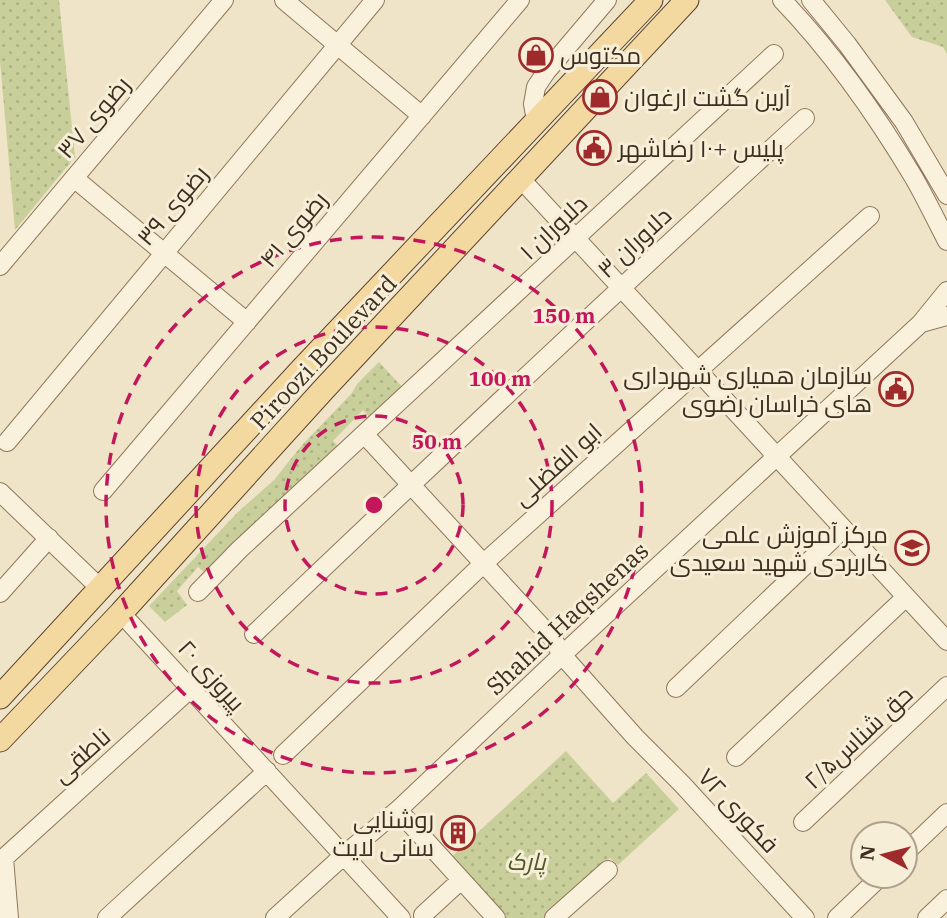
<svg xmlns="http://www.w3.org/2000/svg" width="947" height="918" font-family="'IBM Plex Serif',Cairo,serif">
  <style>
    .park { fill: url(#park-dots) }
    .lines { fill: none; stroke-linecap: round; stroke-linejoin: round }
    .minor-casing { stroke: #8d765c; stroke-width: 20 }
    .major-casing { stroke: #5b4430; stroke-width: 25 }
    .minor { stroke: #faf1dc; stroke-width: 18 }
    .major { stroke: #f3d9a0; stroke-width: 23 }
    .ring { fill: none; stroke: #c2185b; stroke-width: 3.5; stroke-dasharray: 12 9 }
    .labels { text-anchor: middle; dominant-baseline: central; stroke-width: 6; stroke-linejoin: round; paint-order: stroke }
    .poi-label { font-size: 24px; fill: #3d2e20; stroke: #f7eed8; text-anchor: start }
    .street-label { font-size: 24px; fill: #3d2e20; stroke: #f7eed8 }
    .park-label { font-size: 24px; font-style: italic; fill: #4d5a26; stroke: #f7eed8 }
    .centre { fill: #c2185b; stroke: #f7eed8; stroke-width: 3.5 }
    .ring-label { font-size: 21px; text-anchor: middle; font-weight: bold; fill: #c2185b; stroke: #f7eed8; stroke-width: 6; stroke-linejoin: round; paint-order: stroke }
  </style>
  <defs>
    <pattern id="park-dots" width="8" height="8" patternUnits="userSpaceOnUse" patternTransform="scale(1.75)"><rect width="8" height="8" fill="#c9cf9b"/><path d="M2 2h.1M6 6h.1" fill="none" stroke="#aeb285" stroke-width="1.8" stroke-linecap="round"/></pattern>
  </defs>
  <rect width="100%" height="100%" fill="#f0e4c8"/>
  <path class="park" d="M0,0H59L75,157L15,230L0,61Z
    M885,0H947V54L943,47L912,37Z
    M379,362L404,389L371,419L363,410L333,441L342,450L235,541L205,573L198,567L177,591L187,605L165,622L149,606L238,512L274,480L302,445L352,393L357,384Z
    M566,751L613,803L646,773L679,809L618,865L610,858L545,918H503L449,859Z"/>
  <g class="lines">
    <g class="minor-casing">
      <path id="minor" d="M284,0L422,116
        M782,0C832,52 877,116 914,178C926,199 936,220 947,241
        M811,0L847,44L904,122L947,195
        M536,121L533,104L536,87L546,72L607,0
        M74,178L247,322
        M520,178L947,641
        M0,266L224,0
        M921,323L947,316
        M365,435L553,639L562,655L635,737L682,784L805,918
        M7,442L375,0
        M103,491L520,0
        M0,492L100,588
        M198,592L240,549L774,54
        M0,593L49,538
        M121,613L401,918
        M254,634C436,460 620,288 805,118
        M676,688L843,529
        M283,755L484,563L870,216
        M736,757L906,597
        M398,810L496,918
        M803,822L947,686
        M905,853L947,813
        M423,915L461,880
        M9,918L4,858L191,688
        M107,918L267,771
        M275,918L343,856L398,810L562,655L921,323L947,291
        M554,918L608,870
        M837,918L881,876
        M927,918L947,899"/>
    </g>
    <g class="major-casing">
      <path id="major" d="M0,697L303,368L651,0
        M0,740L121,613L324,389L687,0"/>
    </g>
    <use href="#minor" class="minor"/>
    <use href="#major" class="major"/>
  </g>
  <g class="ring">
    <circle cx="374" cy="505" r="89"/>
    <circle cx="374" cy="505" r="178"/>
    <circle cx="374" cy="505" r="268"/>
  </g>
  <defs>
    <g id="shop-ring" transform="scale(1.75)"><circle r="9.5" fill="#f7eed8" stroke="#9e2a2b" stroke-width="1.5"/><path d="M-5-2.5h2.3a2.7 3.5 0 0 1 5.4 0H5L5.5 6h-11ZM-1.5-2.5h3a1.5 2.3 0 0 0-3 0Z" fill="#9e2a2b"/></g>
    <g id="civic-ring" transform="scale(1.75)"><circle r="9.5" fill="#f7eed8" stroke="#9e2a2b" stroke-width="1.5"/><path d="M-.6-6.5H3V-4.5H.6V-3L4-1V1h2V6H-6V1h2V-1L-.6-3ZM-1.2 2.5V6h2.4V2.5Z" fill="#9e2a2b"/></g>
    <g id="university-ring" transform="scale(1.75)"><circle r="9.5" fill="#f7eed8" stroke="#9e2a2b" stroke-width="1.5"/><path d="M0-5L7-2L0 1L-7-2ZM-4 1L0 2.5L4 1V4Q0 6-4 4Z" fill="#9e2a2b"/></g>
    <g id="building-ring" transform="scale(1.75)"><circle r="9.5" fill="#f7eed8" stroke="#9e2a2b" stroke-width="1.5"/><path d="M-4-6H4V6H1V3H-1V6H-4ZM-2.5-4.3h1.7v1.8h-1.7ZM.8-4.3h1.7v1.8H.8ZM-2.5-1h1.7V.8h-1.7ZM.8-1h1.7V.8H.8Z" fill="#9e2a2b"/></g>
  </defs>
  <g fill-rule="evenodd">
    <use href="#shop-ring" x="536" y="55"/>
    <use href="#shop-ring" x="600" y="97"/>
    <use href="#civic-ring" x="594" y="148"/>
    <use href="#civic-ring" x="896" y="389"/>
    <use href="#university-ring" x="912" y="548"/>
    <use href="#building-ring" x="458" y="833"/>
  </g>
  <g class="labels">
    <g class="poi-label">
      <text x="560" y="55">مکتوس</text>
      <text x="624" y="97">آرین گشت ارغوان</text>
      <text x="618" y="148">پلیس +۱۰ رضاشهر</text>
      <text x="872" y="375" text-anchor="end">سازمان همیاری شهرداری<tspan x="872" dy="28">های خراسان رضوی</tspan></text>
      <text x="888" y="534" text-anchor="end">مرکز آموزش علمی<tspan x="888" dy="28">کاربردی شهید سعیدی</tspan></text>
      <text x="434" y="819" text-anchor="end">روشنایی<tspan x="434" dy="28">سانی لایت</tspan></text>
    </g>
    <g class="street-label">
      <text transform="translate(93 117) rotate(-50)">رضوی ۳۷</text>
      <text transform="translate(172 205) rotate(-50)">رضوی ۳۹</text>
      <text transform="translate(553 227) rotate(-43)">دلاوران ۱</text>
      <text transform="translate(293 229) rotate(-50)">رضوی ۴۱</text>
      <text transform="translate(634 242) rotate(-43)">دلاوران ۳</text>
      <text transform="translate(323 352) rotate(-47)">Piroozi Boulevard</text>
      <text transform="translate(557 464) rotate(-42)">ابو الفضلی</text>
      <text transform="translate(567 618) rotate(-43)">Shahid Haqshenas</text>
      <text transform="translate(212 675) rotate(48)">پیروزی ۲۰</text>
      <text transform="translate(858 737) rotate(-43)">حق شناس۲/۵</text>
      <text transform="translate(81 755) rotate(-42)">ناطقی</text>
      <text transform="translate(739 810) rotate(47)">فکوری ۷۲</text>
    </g>
    <g class="park-label">
      <text x="526" y="861">پارک</text>
    </g>
  </g>
  <circle cx="374" cy="505" r="10" class="centre"/>
  <g class="ring-label">
    <text x="564" y="323">150 m</text>
    <text x="500" y="386">100 m</text>
    <text x="437" y="449">50 m</text>
  </g>
  <g transform="translate(884 855) rotate(277)"><circle r="33" fill="#f7eed8" stroke="#ada18e" stroke-width="2"/>
  <path d="M0-5L12 26L0 18L-12 26Z" fill="#9e2a2b"/>
  <text y="-10" font-size="19" font-weight="bold" text-anchor="middle" fill="#3d2e20">N</text>
  </g>
</svg>
